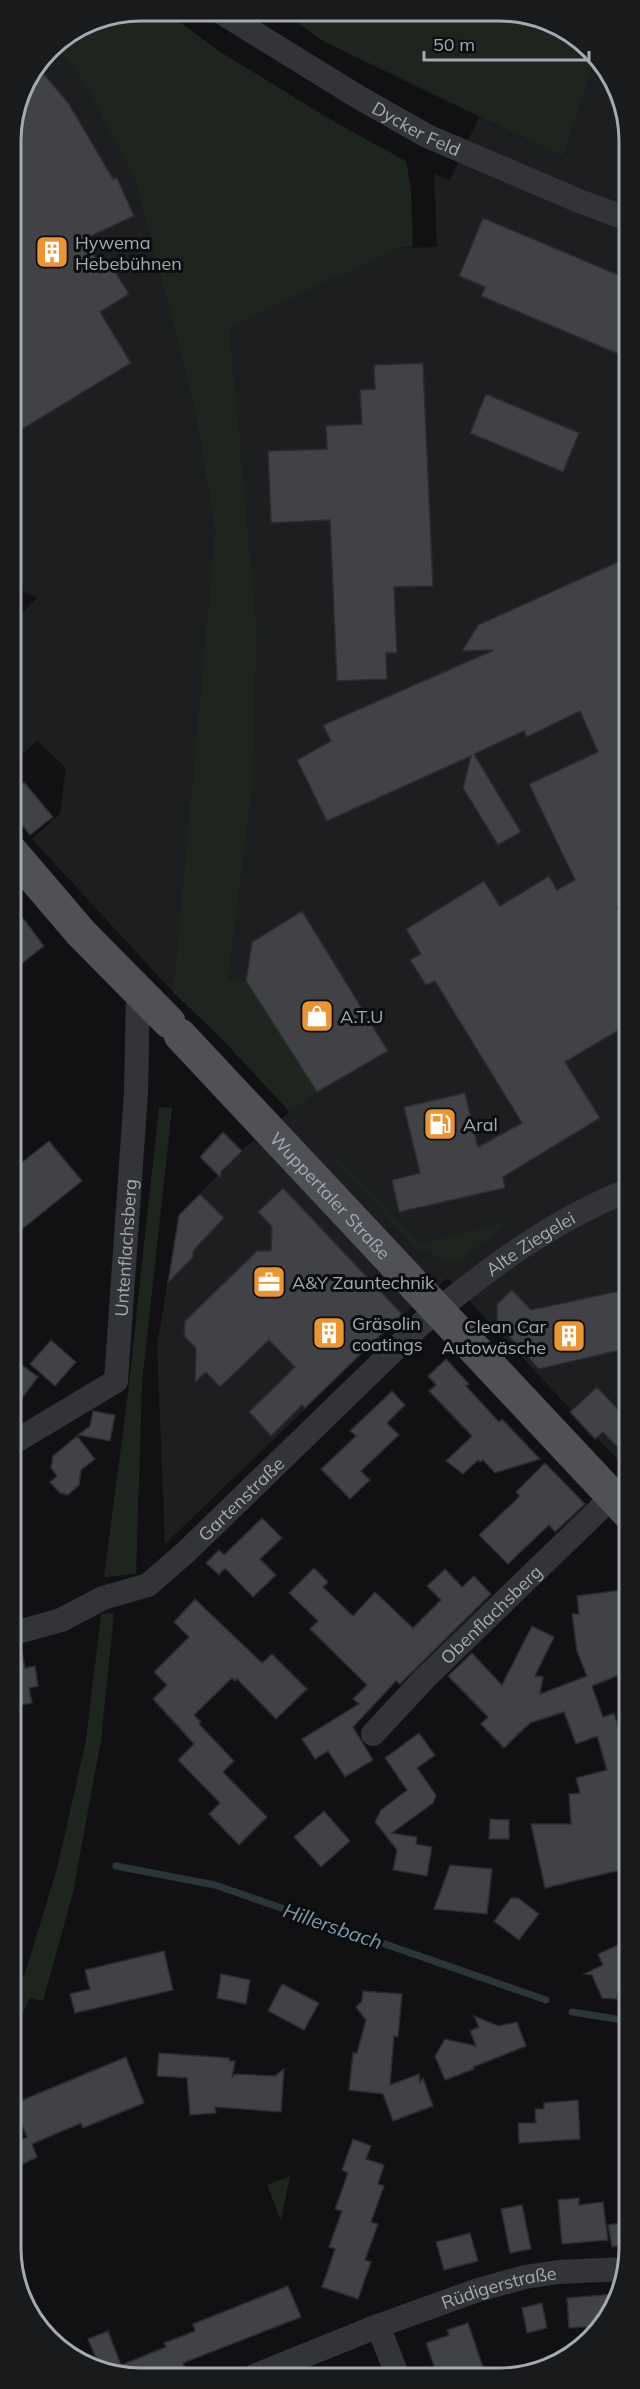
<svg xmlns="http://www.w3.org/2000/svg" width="640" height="2389" font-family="Mulish,sans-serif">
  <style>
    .built { fill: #1d1e20 }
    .green { fill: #1e251e }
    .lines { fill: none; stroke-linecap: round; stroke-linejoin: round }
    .stream { stroke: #2b363b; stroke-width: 7 }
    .building { fill: #404246; stroke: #2b2c2f; stroke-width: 1.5 }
    .street { stroke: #323438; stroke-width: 24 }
    .primary { stroke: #4f5156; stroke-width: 33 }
    .labels { text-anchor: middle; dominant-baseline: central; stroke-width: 6; stroke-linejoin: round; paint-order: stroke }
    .street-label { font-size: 18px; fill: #a3aab3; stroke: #0c0d0e }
    .poi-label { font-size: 18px; fill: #a3aab3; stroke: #0c0d0e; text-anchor: start }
    .water-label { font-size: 20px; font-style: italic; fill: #7b9cad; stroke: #0c0d0e }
    .rim { fill: none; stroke: #a3aab3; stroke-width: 3 }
  </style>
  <rect width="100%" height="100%" fill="#111113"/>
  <path class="built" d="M55,44L85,85L136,182L195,411L215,531L173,992L32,839L60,813L66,768L37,741L11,764V659L17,618L37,598L11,585V132L21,90L49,48Z
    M596,54L628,123L629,1472L448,1278L407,1311L165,1544L157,1345L179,1215L245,1147L290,1112L221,1038L253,781L257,629L228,327L399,248L437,247L434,174L450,180L479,117L563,157Z"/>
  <path class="green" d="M141,11H164L222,53L338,124L406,161L411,190L413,247L399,248L229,327L257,629L253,781L228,981H246L317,1092L290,1112L221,1038L173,992L215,531L195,411L136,182L85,85L55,44L91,20Z
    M281,11L525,13L596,54L563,157L323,41Z
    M159,1107L172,1108L142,1383L136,1574L104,1577L128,1393Z
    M338,1159L420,1245L502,1223L504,1226L460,1260L439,1259L427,1249L419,1251L336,1161Z
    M114,1613L101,1741L73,1892L43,2001L30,1998L12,2034V1997L25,1973L57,1869L86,1740L101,1614Z
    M290,2176L281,2220L267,2185Z"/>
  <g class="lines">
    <path class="stream" d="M116,1866L215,1885L546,2000
      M572,2012L629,2021"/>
  </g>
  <path class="building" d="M37,66L69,104L113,179L117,178L134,216L84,239L103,270L111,265L129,294L100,312L131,363L11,436V132L21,90Z
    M483,218L628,279V358L481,296L485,287L459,276Z
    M423,363L433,586L394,587L397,653H386L387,679L337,681L330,520L271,523L268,451L327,449L326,426L362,424L360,390L375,389L374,365Z
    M486,394L579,433L563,472L470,433Z
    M629,557V902L617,908L629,932V1024L565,1062L600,1118L503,1177L505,1188L399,1212L392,1180L420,1173L404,1107L465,1093L478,1147L522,1123L435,981L426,985L410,960L421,954L406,929L484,881L500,906L549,876L557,890L575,880L529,784L598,752L580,711L527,737L524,731L474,754L521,832L498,845L463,788L471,756L327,821L297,760L331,741L323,725L494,650L462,651L478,625Z
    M24,782L53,817L30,835L11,812V793Z
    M11,902L44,946L11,972Z
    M302,911L388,1051L317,1092L246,981L252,942Z
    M223,1132L242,1151L221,1172V1178L200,1157Z
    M49,1141L82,1181L11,1238V1171Z
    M283,1188L402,1314L305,1408L302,1405L271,1436L249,1412L295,1367L269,1340L220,1387L206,1372L195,1382L196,1348L184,1336L185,1321L257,1251H271L272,1227L258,1212Z
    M200,1194L224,1218L193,1251V1257L168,1283L179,1215Z
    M512,1290L531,1310L619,1291L620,1293L629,1291V1348L539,1369L497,1323V1304Z
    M51,1340L76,1362L55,1386L30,1364Z
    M11,1357L38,1377L11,1413Z
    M446,1359L469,1384L466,1386L499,1422L502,1419L540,1459L495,1473L483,1460L480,1462L478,1460L463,1474L446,1461L472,1436L429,1391L436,1385L428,1376Z
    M597,1387L629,1421V1459L603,1432L595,1439L570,1412Z
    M392,1391L405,1405L387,1423L399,1435L361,1471L370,1480L350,1499L321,1469L356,1436L350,1431Z
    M93,1411L115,1415L110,1441L78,1435L90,1426Z
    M77,1436L95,1459L81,1470L79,1485L68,1495L60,1493L50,1482L57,1476L51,1468L53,1456Z
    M545,1463L585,1504L555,1532L549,1525L508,1564L479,1535L520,1496L516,1492Z
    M262,1518L282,1538L260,1559L276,1575L253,1597L225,1568L219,1575L206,1563L219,1550L224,1555Z
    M314,1568L328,1582L323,1587L353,1616L375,1592L413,1628L441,1600L427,1586L445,1569L462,1587L474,1576L491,1594L400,1684L396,1681L353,1727L373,1760L345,1777L328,1751L315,1759L302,1739L359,1704L353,1699L367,1685L310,1629L318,1621L289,1593Z
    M629,1589V1671L592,1686L603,1717L614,1713L626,1755H629V1779L626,1780L627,1785L619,1786L620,1836H629V1868L545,1888L531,1824H571L569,1794L580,1793L576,1778L607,1770L597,1736L576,1744L564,1712L530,1723L504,1748L481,1724L488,1717L448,1676L472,1653L502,1685L532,1626L554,1637L535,1676L543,1677L540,1694L587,1676L577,1651L572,1614H579L577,1596Z
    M195,1599L262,1663L272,1654L307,1689L276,1719L237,1679L235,1681L232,1678L194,1715L201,1722L199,1724L234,1761L223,1772L267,1817L239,1845L209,1814L220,1803L178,1760L194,1744L153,1699L167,1685L154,1672L189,1637L174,1622Z
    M21,1646L25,1668L35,1666L38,1686L29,1688L32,1703L11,1707V1648Z
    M419,1733L435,1755L417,1768L436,1795L433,1803L392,1833L417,1837L416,1844L432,1847L427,1876L393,1870L397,1850L375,1822L381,1810L407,1790L385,1758Z
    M324,1811L350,1841L321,1867L294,1837Z
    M490,1819L509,1820V1839H489Z
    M450,1865L492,1869L487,1914L434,1909Z
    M511,1898H518L539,1914L519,1940L494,1921Z
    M629,1940V1979L620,1978L617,1999L602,1998L592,1975L584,1974L603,1965L598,1954Z
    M164,1951L173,1990L75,2013L70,1994L90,1989L85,1970Z
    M221,1974L250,1980L246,2004L217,1998Z
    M282,1984L319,2003L304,2030L268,2011Z
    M363,1991L402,1994L398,2037L394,2036L390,2085L419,2074L420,2083L423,2078L433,2106L393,2121L383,2094L349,2090L353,2053H357L366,2020L356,2007L362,2001Z
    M474,2016L498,2026L517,2022L526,2046L473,2067L474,2069L445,2080L435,2056L445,2039L476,2046L470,2031L479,2027Z
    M159,2053L229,2058V2061H235L232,2078L234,2074L275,2076L284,2069L281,2112L215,2107L216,2113L190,2115L187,2078L157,2076Z
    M126,2057L144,2103L83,2128L81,2123L32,2144L37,2157L12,2169V2144L27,2137L13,2104Z
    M578,2100L580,2139L519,2143L518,2123H536L535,2109H544V2103Z
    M353,2139L371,2146L366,2159L384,2165L378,2184L384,2186L371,2222L378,2224L365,2260L371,2262L358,2299L322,2287L335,2249L329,2247L342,2211L335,2209L348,2173L342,2170Z
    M579,2198V2205L603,2202L608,2240L562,2244L558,2200Z
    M522,2205L531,2249L510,2253L501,2209Z
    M629,2222V2244L612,2247L608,2225Z
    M470,2233L478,2261L444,2270L436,2242Z
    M288,2286L301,2317L183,2363L188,2376H115L100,2368L88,2339L108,2331L121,2365L166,2347L164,2343L195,2331L193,2324Z
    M614,2294L600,2326L569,2328L567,2298Z
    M542,2303L547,2328L527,2333L522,2308Z
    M468,2323L483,2367L454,2377H441L438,2371L436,2372L426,2343L449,2335L447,2330Z"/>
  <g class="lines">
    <g class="street">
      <path id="s1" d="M219,11L360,98L427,136L579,201L628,219"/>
      <path id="s2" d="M11,1444L116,1381L136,1092L138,991"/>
      <path id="s3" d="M11,1634L61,1620L103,1598L148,1585L187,1551L421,1324C486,1270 551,1221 629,1190"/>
      <path id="s4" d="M373,1734L425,1678L612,1497"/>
      <path d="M378,2326L398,2377"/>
      <path id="s5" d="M254,2376L378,2326L478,2290L525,2277L558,2272L624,2269"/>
    </g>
    <g class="primary">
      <path d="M11,851L81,933L169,1022"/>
      <path id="s6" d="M180,1035L629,1514"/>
    </g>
  </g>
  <defs>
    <g id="building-square" transform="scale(1.725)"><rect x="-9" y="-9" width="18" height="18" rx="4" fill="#eb9431" stroke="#0c0d0e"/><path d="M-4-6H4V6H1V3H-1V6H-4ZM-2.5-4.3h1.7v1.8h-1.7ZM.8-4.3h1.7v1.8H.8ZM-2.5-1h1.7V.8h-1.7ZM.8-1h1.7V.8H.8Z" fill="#fff"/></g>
    <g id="shop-square" transform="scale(1.725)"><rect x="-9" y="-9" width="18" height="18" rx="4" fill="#eb9431" stroke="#0c0d0e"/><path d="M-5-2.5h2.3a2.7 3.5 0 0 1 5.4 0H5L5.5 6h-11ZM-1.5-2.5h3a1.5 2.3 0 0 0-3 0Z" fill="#fff"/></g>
    <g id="fuel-square" transform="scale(1.725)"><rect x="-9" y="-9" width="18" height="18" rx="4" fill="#eb9431" stroke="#0c0d0e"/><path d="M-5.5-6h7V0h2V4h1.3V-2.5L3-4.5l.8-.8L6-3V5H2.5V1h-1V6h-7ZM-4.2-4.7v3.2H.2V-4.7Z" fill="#fff"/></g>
    <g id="office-square" transform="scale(1.725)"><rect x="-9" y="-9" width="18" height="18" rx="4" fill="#eb9431" stroke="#0c0d0e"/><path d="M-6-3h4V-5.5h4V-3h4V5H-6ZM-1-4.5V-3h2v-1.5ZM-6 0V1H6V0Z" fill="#fff"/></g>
  </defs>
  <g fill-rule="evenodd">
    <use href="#building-square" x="52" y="252"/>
    <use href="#shop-square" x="317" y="1016"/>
    <use href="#fuel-square" x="440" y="1124"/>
    <use href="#office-square" x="269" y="1282"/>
    <use href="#building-square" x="329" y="1333"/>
    <use href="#building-square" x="569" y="1336"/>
  </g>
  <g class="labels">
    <g class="street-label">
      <text stroke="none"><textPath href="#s1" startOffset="230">Dycker Feld</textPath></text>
      <text stroke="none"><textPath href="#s6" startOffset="220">Wuppertaler Straße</textPath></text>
      <text stroke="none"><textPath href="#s3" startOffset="660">Alte Ziegelei</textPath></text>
      <text stroke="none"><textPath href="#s2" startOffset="256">Untenflachsberg</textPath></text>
      <text stroke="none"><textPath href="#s3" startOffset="273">Gartenstraße</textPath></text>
      <text stroke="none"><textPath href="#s4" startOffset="168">Obenflachsberg</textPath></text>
      <text stroke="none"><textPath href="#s5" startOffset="261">Rüdigerstraße</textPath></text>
    </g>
    <g class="poi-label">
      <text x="75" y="242">Hywema<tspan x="75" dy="21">Hebebühnen</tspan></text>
      <text x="340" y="1016">A.T.U</text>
      <text x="463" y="1124">Aral</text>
      <text x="292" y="1282">A&amp;Y Zauntechnik</text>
      <text x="352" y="1323">Gräsolin<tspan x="352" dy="21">coatings</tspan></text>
      <text x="546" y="1326" text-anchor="end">Clean Car<tspan x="546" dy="21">Autowäsche</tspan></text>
    </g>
    <g class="water-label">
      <text transform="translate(333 1926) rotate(19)">Hillersbach</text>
    </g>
  </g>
  <path d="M0 0H640V2389H0ZM141 21H499A120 120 0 0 1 619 141V2248A120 120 0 0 1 499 2368H141A120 120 0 0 1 21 2248V141A120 120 0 0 1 141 21Z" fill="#181a1b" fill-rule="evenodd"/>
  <path class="rim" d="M141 21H499A120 120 0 0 1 619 141V2248A120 120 0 0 1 499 2368H141A120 120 0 0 1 21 2248V141A120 120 0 0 1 141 21Z"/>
  <path d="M424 51v9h165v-9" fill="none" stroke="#a3aab3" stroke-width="3"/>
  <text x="433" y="51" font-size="18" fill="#a3aab3" stroke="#0c0d0e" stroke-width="4.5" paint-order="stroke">50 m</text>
</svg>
